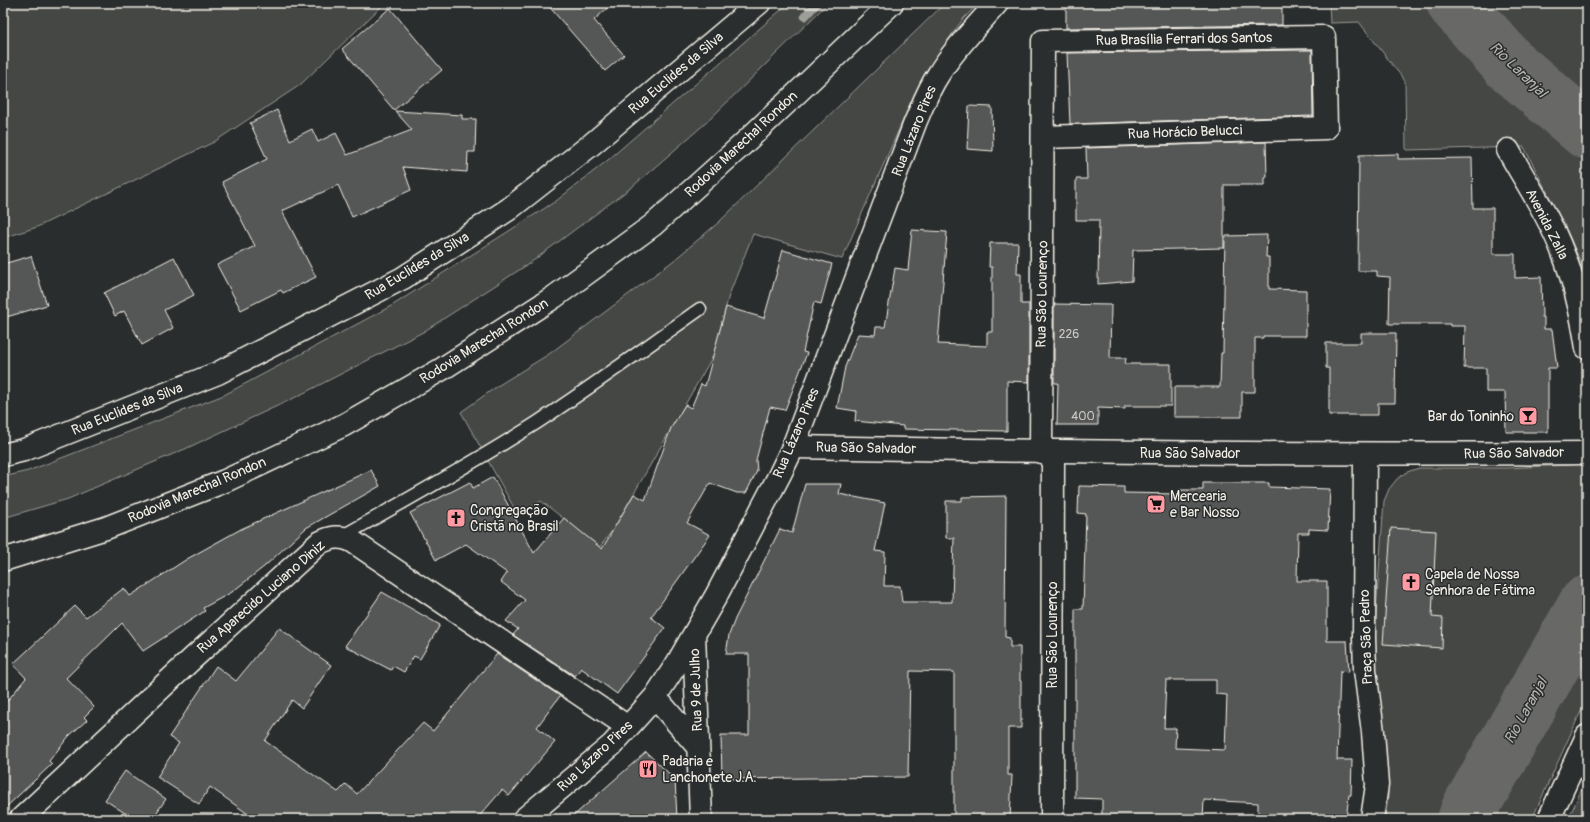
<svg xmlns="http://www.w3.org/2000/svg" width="1590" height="822" font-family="Pangolin,sans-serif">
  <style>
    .green { fill: #444645; stroke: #9c9c96 }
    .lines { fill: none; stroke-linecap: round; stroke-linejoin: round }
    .stream { stroke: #9f9f9a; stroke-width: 9 }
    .river { stroke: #676866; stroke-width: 57 }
    .building { fill: #555756; stroke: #f4f1e8; fill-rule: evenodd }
    .service-casing { stroke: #f4f1e8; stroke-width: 15 }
    .minor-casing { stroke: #f4f1e8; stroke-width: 25 }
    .tertiary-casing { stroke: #f4f1e8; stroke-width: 25 }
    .primary-casing { stroke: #f4f1e8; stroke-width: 25 }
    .service { stroke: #2a2d2e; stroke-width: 12 }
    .minor { stroke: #2a2d2e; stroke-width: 22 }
    .tertiary { stroke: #2a2d2e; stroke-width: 22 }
    .primary { stroke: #2a2d2e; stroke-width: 22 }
    .labels { text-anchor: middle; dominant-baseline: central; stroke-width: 3; stroke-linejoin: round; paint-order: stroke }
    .number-label { font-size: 12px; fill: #cccac4 }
    .street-label { font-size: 14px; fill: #f4f1e8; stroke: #2a2d2e }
    .poi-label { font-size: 14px; fill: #f4f1e8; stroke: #2a2d2e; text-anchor: start }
    .water-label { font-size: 15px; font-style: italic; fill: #b5b3ae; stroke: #2a2d2e }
  </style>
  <rect width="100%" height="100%" fill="#2a2d2e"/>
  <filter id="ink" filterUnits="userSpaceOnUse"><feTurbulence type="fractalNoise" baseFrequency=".025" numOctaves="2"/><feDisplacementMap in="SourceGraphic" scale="8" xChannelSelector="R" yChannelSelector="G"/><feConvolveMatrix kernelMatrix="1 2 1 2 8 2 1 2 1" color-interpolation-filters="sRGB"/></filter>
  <g filter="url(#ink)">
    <path class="green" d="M3,3H385L300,85L214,142L37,227L3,238Z
      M789,3H828L708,121L632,187L530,263L423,332L290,400L185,449L68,499L3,518V477L28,471L224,395L393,305L556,201L608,160Z
      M945,3H979L963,19L935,58L914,95L842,259L753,234L729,295L713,356L614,528L600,547L541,501L518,515L461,412L499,385L549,354L673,261L719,222Z
      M1329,3H1587V289L1579,258L1567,231L1524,147L1406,150L1405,81L1359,22L1330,23Z
      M1587,464V698L1532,819H1385L1388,797L1386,748L1376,685L1374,641L1384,501L1389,489L1397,479L1407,472L1419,468H1507Z
      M1587,778V819H1568Z"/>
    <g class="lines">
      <path class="stream" d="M805,16L817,3"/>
      <path class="river" d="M1455,3L1509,64L1587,131
        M1466,819L1470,808L1587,604"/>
    </g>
    <path class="building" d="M546,3H613L594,20L624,55L605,71Z
      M1066,3H1282V25L1066,28Z
      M390,8L442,70L394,110L342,49Z
      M1312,50L1313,116L1070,124L1067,53Z
      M969,106L992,107L993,151L967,149Z
      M277,110L290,140L312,129L318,142L336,133L347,155L412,130L395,111L462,115V119H476L475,152H468L467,172L403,167L411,190L352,217L338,185L282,211L316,277L283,293L281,290L241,310L217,265L255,246L222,182L267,159L250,123Z
      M1266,142L1267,177L1265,178V185H1224V248L1133,250L1132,281L1098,284L1099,220H1076V179H1087L1086,148Z
      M1398,154V159L1472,158L1473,208H1493V254H1515V278L1541,277L1542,317H1544V329H1552L1557,368H1548V432H1506L1505,392H1486V368H1464L1465,326H1450V324H1389L1390,277L1377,276V271H1358L1359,155Z
      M912,230L947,232L938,344L987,346V332H992V267H989L990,243H1018L1017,274H1021V304H1029V382L1007,381V431L903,429V426L855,421L856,411L837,408L845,367L858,334L875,335L876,327H885L895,268L908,270Z
      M1267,235L1266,257H1269V289L1306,290V336H1263V338H1255V392H1242V417H1174V387H1220L1221,353H1223L1225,236Z
      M783,250L832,264L821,304L814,302L803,352L807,353L785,410L770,407L756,460L757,471L746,493H737L710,483L687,523L710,535L651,617L665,628L617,694L581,668L575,676L513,635L518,629L506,621L525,600L501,582L507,573L466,544L436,560L410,513L470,482L473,488L493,477L534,553L564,518L602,549L634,494L645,500L671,428L685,405L691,408L701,384L705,386L726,307L764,318Z
      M31,256L47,305L3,318V264Z
      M174,257L194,295L164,310L173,328L142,345L124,311L115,316L104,293Z
      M1054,304L1111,305L1110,358H1126L1125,364H1171V406H1125V409L1098,408V425H1057L1058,383H1054Z
      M1361,333H1396L1395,403H1378V415H1329V368H1326V343H1361Z
      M371,470L380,486L306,528L265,566L232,592L203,608L205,611L143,651L122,623L66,678L94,707L84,717L87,720L69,736L49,761L52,764L3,810V706L26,678L13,664L75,606L86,617L124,588L130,596L187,559L241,529Z
      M1203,483H1269V487L1330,489L1328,530L1309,529V533H1298L1297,581H1327V641H1347L1349,672L1340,671L1337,760H1352L1351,795H1349L1346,819H1258V803L1204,800L1203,819H1102V799L1075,798V609H1083L1086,514L1078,513L1079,486L1124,487V493L1179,494V490H1203ZM1166,680H1216V694L1227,695L1225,750L1175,748L1176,728H1164Z
      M805,484H841L839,494L885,503L875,551L885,552L884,586H900L902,602H952L954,538H946V501H962V497L1006,496L1005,637L1010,638V647H1020V681H1021V728H1008V775H1012L1010,819L954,818V672L910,671L908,777L722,779L721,735H749V654H726L729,635L735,619L780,529L792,533Z
      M1391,528L1436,531L1432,617L1443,618L1442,648L1383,644Z
      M382,592L440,625L420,659L414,656L404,672L393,666L391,670L345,646Z
      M279,628L331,665L302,708L292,700L265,741L338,792L346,784L357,794L423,723L433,731L497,654L560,696L537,727L555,742L509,796L502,790L477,819H255L210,787L199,804L157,777L179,743L169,737L216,666L236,681Z
      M646,752L675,779L677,819H570Z
      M125,771L166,799L152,819H134L105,800Z"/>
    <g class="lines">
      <g class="service-casing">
        <path id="service" d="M341,537C407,500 474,463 538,422C593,386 646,347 700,309"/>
      </g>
      <g class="minor-casing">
        <path id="minor" d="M1508,150C1526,182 1550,218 1563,253C1575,283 1582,316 1587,348
          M1041,452L1043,41L1324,37L1326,128L1044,137
          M1365,454L1364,638L1365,670L1373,732L1377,785L1372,819
          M3,455L24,450L218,373L403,278L509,209L592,144L759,3
          M694,634L701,819
          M655,697L698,747
          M21,819L191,660L319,543C331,537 340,535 352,541L628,727
          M524,819L612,745L655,697L678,662L716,596L780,474L793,447L915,123C922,107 928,90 938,75C954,49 977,26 997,3
          M1052,819L1053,452
          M1549,819L1587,736"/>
      </g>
      <g class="tertiary-casing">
        <path id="tertiary" d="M793,447C1058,452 1322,455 1587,453"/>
      </g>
      <g class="primary-casing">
        <path id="primary" d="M3,560L106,528L225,481L344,425L442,369L554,297L653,225L741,146L892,3"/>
      </g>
      <use href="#service" class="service"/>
      <use href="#minor" class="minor"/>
      <use href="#tertiary" class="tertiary"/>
      <use href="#primary" class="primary"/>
    </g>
  </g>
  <defs>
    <g id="bar-square" transform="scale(1)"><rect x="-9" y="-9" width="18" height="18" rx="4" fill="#ff9aa2" stroke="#2a2d2e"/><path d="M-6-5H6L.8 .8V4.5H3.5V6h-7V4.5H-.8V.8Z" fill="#111"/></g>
    <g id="supermarket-square" transform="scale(1)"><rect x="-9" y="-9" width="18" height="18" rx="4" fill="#ff9aa2" stroke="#2a2d2e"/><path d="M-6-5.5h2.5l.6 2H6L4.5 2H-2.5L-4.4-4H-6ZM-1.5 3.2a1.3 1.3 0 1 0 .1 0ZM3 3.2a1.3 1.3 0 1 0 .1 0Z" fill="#111"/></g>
    <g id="church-square" transform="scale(1)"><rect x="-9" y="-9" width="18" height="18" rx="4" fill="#ff9aa2" stroke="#2a2d2e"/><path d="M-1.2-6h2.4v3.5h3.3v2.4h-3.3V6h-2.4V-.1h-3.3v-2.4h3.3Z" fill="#111"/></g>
    <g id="restaurant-square" transform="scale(1)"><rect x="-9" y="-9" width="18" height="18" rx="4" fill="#ff9aa2" stroke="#2a2d2e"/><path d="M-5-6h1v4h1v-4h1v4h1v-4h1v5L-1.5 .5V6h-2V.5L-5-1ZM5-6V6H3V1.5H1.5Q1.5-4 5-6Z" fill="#111"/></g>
  </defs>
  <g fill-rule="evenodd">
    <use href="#bar-square" x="1528" y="416"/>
    <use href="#supermarket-square" x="1156" y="504"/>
    <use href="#church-square" x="456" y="518"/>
    <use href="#church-square" x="1411" y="582"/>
    <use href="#restaurant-square" x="648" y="769"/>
  </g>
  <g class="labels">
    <g class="number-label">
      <text x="1069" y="334">226</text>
      <text x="1083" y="416">400</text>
    </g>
    <g class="street-label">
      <text transform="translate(1184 39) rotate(-1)">Rua Brasília Ferrari dos Santos</text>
      <text transform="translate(676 73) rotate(-40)">Rua Euclides da Silva</text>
      <text transform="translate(914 131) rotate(-68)">Rua Lázaro Pires</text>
      <text transform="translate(1185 132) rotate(-2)">Rua Horácio Belucci</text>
      <text transform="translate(741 144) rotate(-43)">Rodovia Marechal Rondon</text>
      <text transform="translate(1547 224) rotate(63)">Avenida Zalla</text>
      <text transform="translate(417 266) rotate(-31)">Rua Euclides da Silva</text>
      <text transform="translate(1042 294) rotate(-89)">Rua São Lourenço</text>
      <text transform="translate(484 341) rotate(-32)">Rodovia Marechal Rondon</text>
      <text transform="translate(127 409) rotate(-22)">Rua Euclides da Silva</text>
      <text transform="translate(796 433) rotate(-67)">Rua Lázaro Pires</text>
      <text transform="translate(866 448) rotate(1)">Rua São Salvador</text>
      <text x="1190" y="453">Rua São Salvador</text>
      <text transform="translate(1514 453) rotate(-1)">Rua São Salvador</text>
      <text transform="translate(197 490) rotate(-23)">Rodovia Marechal Rondon</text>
      <text transform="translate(261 597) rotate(-41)">Rua Aparecido Luciano Diniz</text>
      <text transform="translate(1052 635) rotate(-90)">Rua São Lourenço</text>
      <text transform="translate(1366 637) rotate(-92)">Praça São Pedro</text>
      <text transform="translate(696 690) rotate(-92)">Rua 9 de Julho</text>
      <text transform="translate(595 756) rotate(-43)">Rua Lázaro Pires</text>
    </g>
    <g class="poi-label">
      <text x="1514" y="416" text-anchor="end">Bar do Toninho</text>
      <text x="1170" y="496">Mercearia<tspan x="1170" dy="16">e Bar Nosso</tspan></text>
      <text x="470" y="510">Congregação<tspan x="470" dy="16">Cristã no Brasil</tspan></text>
      <text x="1425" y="574">Capela de Nossa<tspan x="1425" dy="16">Senhora de Fátima</tspan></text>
      <text x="662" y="761">Padaria e<tspan x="662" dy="16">Lanchonete J.A.</tspan></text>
    </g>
    <g class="water-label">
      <text transform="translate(1518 70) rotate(44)">Rio Laranjal</text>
      <text transform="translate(1526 711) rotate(-61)">Rio Laranjal</text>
    </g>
  </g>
  <rect width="1590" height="822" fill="none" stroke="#2a2d2e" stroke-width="16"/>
  <rect x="8" y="8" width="1574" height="806" fill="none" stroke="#f4f1e8" stroke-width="1.5" filter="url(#ink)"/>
</svg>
